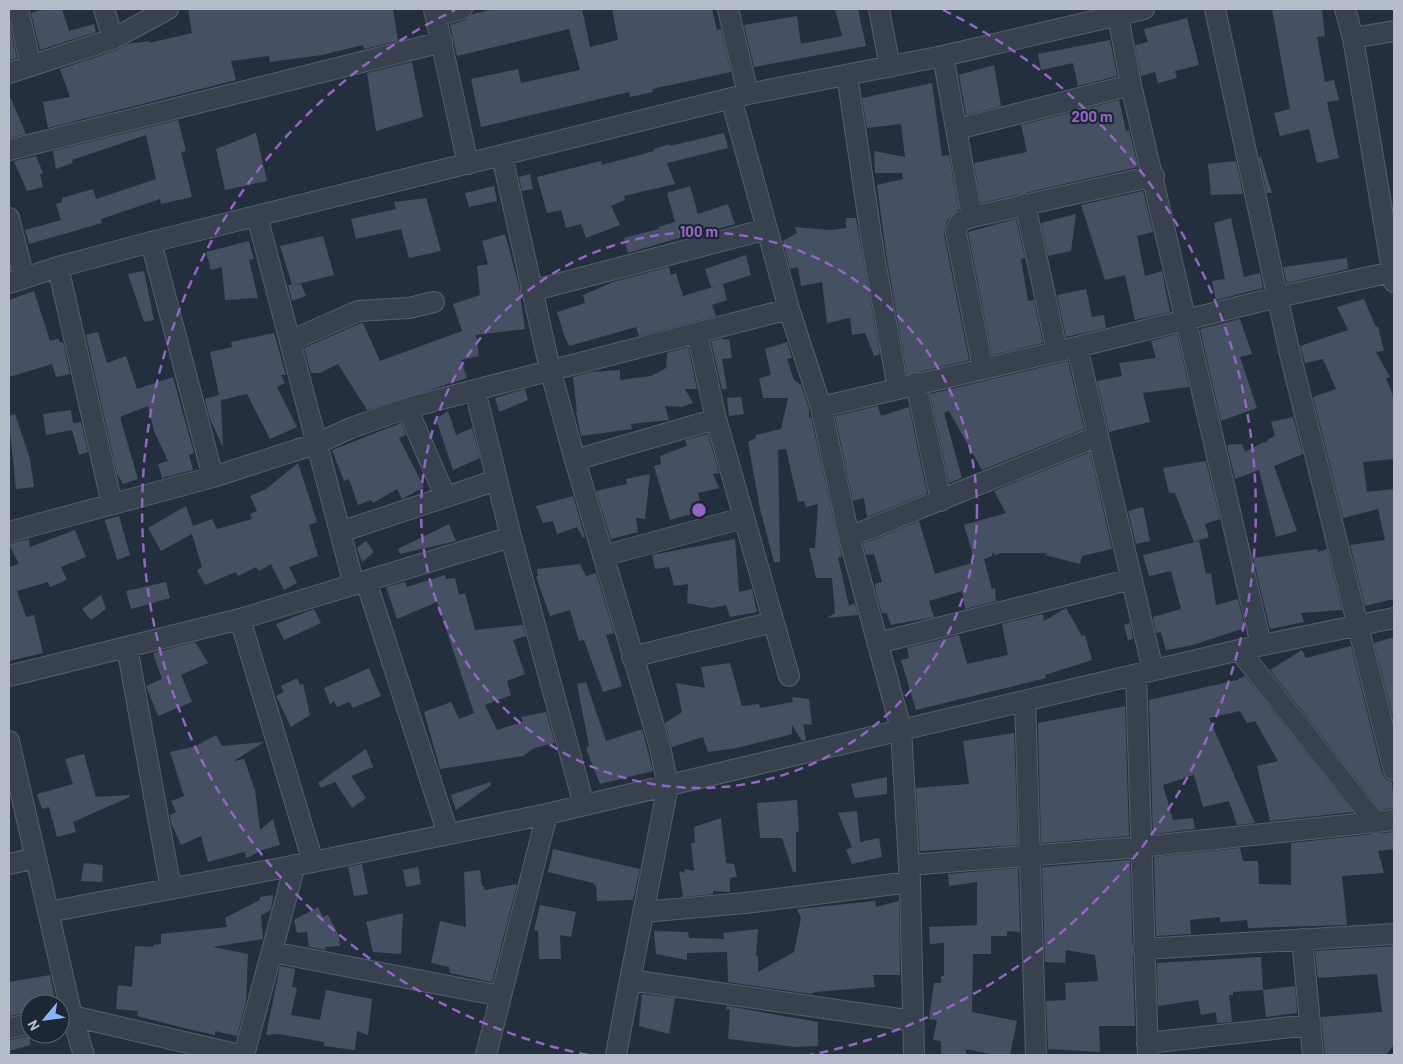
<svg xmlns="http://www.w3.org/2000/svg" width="1403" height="1064" font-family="Barlow,sans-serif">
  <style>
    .building { fill: #455162 }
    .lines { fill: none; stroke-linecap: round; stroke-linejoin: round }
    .minor-casing { stroke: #565f6c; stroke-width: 22 }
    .minor { stroke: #38414e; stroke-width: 20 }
    .ring { fill: none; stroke: #9266c3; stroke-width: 2.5; stroke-dasharray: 9 6 }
    .centre { fill: #9266c3; stroke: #1d2633; stroke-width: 2.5 }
    .ring-label { font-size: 15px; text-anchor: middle; font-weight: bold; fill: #9266c3; stroke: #1d2633; stroke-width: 4.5; stroke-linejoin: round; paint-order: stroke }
  </style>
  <rect width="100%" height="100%" fill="#242f3e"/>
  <path class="building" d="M44,9H62L69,31L94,24L96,32L40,50L31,13Z
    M196,9H393L398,41L364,49L363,45L322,55L270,62L269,56L231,61L236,80L48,128L43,102L70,97L60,69L117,50L128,44L149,41V43L192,33L188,10Z
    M494,9H582L590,47L618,40L612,9H712L717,30L721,29L731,72L652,89L653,92L630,97L629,92L481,127L471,79L518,69L521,83L580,70L569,29L457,56L450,25L466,20L473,14Z
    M835,9H858L866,46L754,67L744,25L797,16L801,44L842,36Z
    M1272,9H1322L1325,36L1317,37L1325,82L1334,80L1339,100L1327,102L1339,158L1317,163L1309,129L1280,136L1274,113L1290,109Z
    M1187,18L1199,65L1175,71L1177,78L1158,83L1155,72L1141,76L1135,45L1148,42L1144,29Z
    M9,22L17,58L9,60Z
    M1110,40L1117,76L1078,86L1073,63L1041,70L1038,54Z
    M412,62L423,117L376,131L367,73Z
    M994,65L1001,106L966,115L959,75Z
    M932,83L942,156L949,155L959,209L947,220L944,235L969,360L907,375L886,253L877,185L903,179L902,173H875L874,151L905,157L901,124L867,128L862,98Z
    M9,94L26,134L9,138Z
    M1119,100L1126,131L1129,130L1138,167L981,203L974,163L1027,152L1021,125Z
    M178,120L186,151L181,152L192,197L161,204L160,199L101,219L102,223L29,244L25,230L61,220L56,204L62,202V198L93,189L96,199L156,179L146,135L72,160L73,163L56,169L53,151Z
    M256,133L267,181L225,190L216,149Z
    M724,133L728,148L667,163L675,184L624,196L625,200L611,206L620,225L586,238L581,224L566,228L561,210L547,213L537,177L601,161L602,165L654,151V149L670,144V146Z
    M36,156L43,173L40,174L43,187L27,191L14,161Z
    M1259,157H1261L1272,193H1267Z
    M1236,161L1243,194L1211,195L1208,164Z
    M530,174L533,189L522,191L519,177Z
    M494,186L497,201L469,207L465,193Z
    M690,186L698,214L728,204L735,224L707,232L706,230L628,253L624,238L659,229L658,227L675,222L667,193Z
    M1143,191L1153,232L1137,236L1145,276L1162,271L1170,312L1135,320L1125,275L1105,280L1081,205Z
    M426,198L441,251L409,258L401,229L356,239L351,219L396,209L394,202Z
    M1076,214L1071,251L1048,256L1041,223Z
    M846,218H856L880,354L874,356L865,333L852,335L850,318L827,323L822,282L801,286L798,267L790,269L783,241L797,233L795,227L830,230L846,228Z
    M1231,218L1244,277L1260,273L1263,288L1216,300L1212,281L1225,279L1214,223Z
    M1016,219L1025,258L1021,259L1028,301L1034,300L1043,343L992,355L968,232Z
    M505,234L519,286L525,329L476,335L479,356L461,360L467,378L367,410L338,364L320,373H311L304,348L361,323H363L380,361L462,331L453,304L480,295L477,266L488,264L482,241Z
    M323,236L334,275L293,285L301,284L306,296L292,301L288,285H292L280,246Z
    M249,241L254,259L249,260L258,298L225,300L222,267L211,270L206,252Z
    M746,255L751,275L723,284L727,300L712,305L716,316L639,336L636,327L569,346L564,335L557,312L585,303L583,295L613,282L669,267L671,275L676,273L683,296L716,286L711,287L705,269Z
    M1347,258L1348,269L1287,283L1283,267Z
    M144,271L154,320L144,322L128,274Z
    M1086,289L1092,317L1104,315L1106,328L1066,337L1057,295Z
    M34,291L50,341L58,339L60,343L63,342L70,374L56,377L52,364L9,377V300Z
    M1364,299L1376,327L1378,326L1384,351L1376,352L1390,377L1386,378L1394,399V459L1363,462L1367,492L1394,489V599L1365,606L1350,545L1385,540L1378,509L1343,518L1313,397L1336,389L1323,359L1305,363L1300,346L1348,330L1337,307Z
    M1240,319L1252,354L1240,357L1257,408L1221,421L1200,329Z
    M98,332L107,363L126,356L137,389L173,377L194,453L189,455L193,470L162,478L158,464L168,461L154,431L148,406L120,417L138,479L123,484L117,474L86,335Z
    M274,333L286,375H281L285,383L277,387L297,427L270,439L247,394L221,400L223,447L210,419L205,399L219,395L210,352L232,347L231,342Z
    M1177,334L1189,387L1143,393L1150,422L1109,432L1097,381L1122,376L1119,363L1156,358L1151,341Z
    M723,338L724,340L729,339L732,358L722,359L727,389H722L711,341Z
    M787,342L792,358L787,359L794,380L801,385L809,409V418L811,417L842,557H838L849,606L855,603L858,615L827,618L835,613L832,578H816L809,548H815L818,504L806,507L804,501L798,502L786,449L778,450L780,562H774L760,509L748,442L756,438L755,435L781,429L788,398H763L759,378L771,375L765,349Z
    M688,347L697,389H685L693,403L682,407L665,406L669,420L631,424L632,429L581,436L576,412H577L573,377L591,372L620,370V380L651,376L666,368L667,353Z
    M1068,361L1084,429L982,470L949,411L944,413L962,478L949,483L930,394Z
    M525,389L528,400L499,412L495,398Z
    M741,397L744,414L729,416L727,398Z
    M878,406L881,416L909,407L927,493L867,517L864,498L853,501L835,416Z
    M71,410L73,423L81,422L88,452L79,455L72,430L46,435L43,414Z
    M448,411L456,435L472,428L480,458L453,470L436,419Z
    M15,414L30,459L34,487L16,489L9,422V416Z
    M1293,417L1303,454L1274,466L1297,531L1276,537L1259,470L1235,479L1227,445L1242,444L1245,452L1262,443L1268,442L1267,440L1275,436L1271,422Z
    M401,423L406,435L399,438L424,487L402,499L397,489L373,503L371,500L358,505L349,479L344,481L332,450Z
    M708,434L719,473L713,474L719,488L698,493L702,511L670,520L654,466L661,464L660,456L687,446L685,440Z
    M1090,452L1112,549L1082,556L1080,564L1045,555L1048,553H1001L995,555L992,552V556L984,559L992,589L995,588L996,601L965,609L962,591L929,601L934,617L891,625L887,614L882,613L876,592L875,584L882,582L874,554L866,555L863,544L919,521L935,574L975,562L964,525L1006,513L994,491Z
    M1206,461L1220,519L1205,524L1209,537L1194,542L1175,493H1169L1163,468Z
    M298,463L317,522L309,525L318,556L289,567L297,583L284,590L271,564L259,571L256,567L238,576L236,572L205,585L197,570L202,567L192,534L161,551L148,528L186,506L193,526L212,519L217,529L252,519L250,514L257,511L250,496L266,489Z
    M650,474L645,519L636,518L638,532L611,539L596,491L627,484L626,479Z
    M573,496L585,537L583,538L577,527L557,534L553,521L543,523L536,506Z
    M1143,507L1150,541L1136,544L1128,511Z
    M119,516L130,555L117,560L105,520Z
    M449,524L456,541L400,554L398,549Z
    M75,530L86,557L61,567L67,580L50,587L48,582L17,591L26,617L34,615L43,653L9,661V567L19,564L9,544L29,539L30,547Z
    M735,539L739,592L752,589L757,612L730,617L726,605L712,608L687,603L688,584L674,586L669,567L655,569L652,555Z
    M366,541L374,552L362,562L357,548Z
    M1199,541L1206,574L1211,573L1216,605L1238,599L1245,628L1193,645L1166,650L1161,632L1156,633L1153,617L1181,609L1171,571L1149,576L1143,555Z
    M1317,549L1318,552L1327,549L1342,610L1301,613L1304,622L1270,629L1253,558Z
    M580,564L586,576L596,573L614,633L606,635L622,686L603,692L584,640L579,641L570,610L550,616L536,577L538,576L537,569Z
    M445,575L446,579L455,578L459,595L465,593L475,630L523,625L526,636L513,640L525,674L507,681L511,695L485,705L497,730L523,722L521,717L546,712L555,743L534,748L523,756L440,769L424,712L451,702L459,719L474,713L437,602L397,619L386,587L405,582L407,587Z
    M166,582L170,598L131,609L126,591Z
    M101,595L106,609L91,620L82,609Z
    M1066,608L1082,636L1085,635L1092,660L1045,675L1046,678L916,710L901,660L909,658L907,648L959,635L967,664L1008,655L1002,624L1043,614L1044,621Z
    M314,609L321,623L284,640L276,624Z
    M1130,623L1133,639L1128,640L1124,625Z
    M1394,637V722L1374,643Z
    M195,642L208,663L181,675L192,702L158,716L146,686L162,679L153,653Z
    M1351,646L1382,773L1386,779L1392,782L1394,808L1380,810L1270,670L1302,650L1306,658Z
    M730,663L742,706L759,704L760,708L793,702L792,697L809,699L812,725L803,724L806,740L802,741L792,725V734L737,748L708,752L703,737L672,747L665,723L682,712L676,683L705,688L701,667Z
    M369,668L381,696L353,708L349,702L337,707L334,701L330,704L324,688Z
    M1245,676L1353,812L1270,821L1257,766L1278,761L1255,721L1247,723L1240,711L1209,718L1255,823L1237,825L1229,801L1203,807L1194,775L1163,785L1173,820L1193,818L1195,829L1153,834L1149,700L1237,680Z
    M297,678L300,685L303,684L310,715L291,727L276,696L284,692L281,686Z
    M586,682L606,741L642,729L653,771L600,784L586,748L589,746L577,684Z
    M1125,706L1129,836L1041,843L1038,723Z
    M1014,733L1018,845L920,851L916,788L969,784L963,741Z
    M216,735L222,746L264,742L234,761L244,759L255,790L260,830L273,819L280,845L262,850L247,858L244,852L208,862L201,836L181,845L171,823L170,815L176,812L171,801L184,796L170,752L196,746Z
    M366,749L373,767L351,776L366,798L352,808L335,782L321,788L318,783Z
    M84,754L96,797L129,795L130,797L73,822L76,832L57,837L49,807L42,809L37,794L73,784L65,759Z
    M887,777V794L855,798L851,784Z
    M490,782L491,785L456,810L451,795Z
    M797,800L799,832H796V872H793L782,838H760L757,803Z
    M857,811L860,842L879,838L882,857L852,864L846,850L852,847L838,813Z
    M721,818L726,863L734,864L737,877L730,878V892L713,891V894L683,897L679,871L685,873V869L694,871L691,843H695L694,827Z
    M1393,832L1394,849L1378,851L1384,873L1342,876L1347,925L1248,928L1247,920L1220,922V917L1190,920L1191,934L1156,936L1154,857L1240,848L1243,861H1258L1259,884L1291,885V843Z
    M553,849L640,869L633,900L597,901L596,886L593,883L548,872Z
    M1130,860L1135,1026H1099L1100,1052L1048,1049L1046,1001L1066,1000L1065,983L1098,981L1095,955L1066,950L1065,963L1045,962L1042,867Z
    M84,863L103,865L102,882L81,881Z
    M362,864L368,894L354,896L348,867Z
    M418,867L421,884L406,887L403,870Z
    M1018,868L1020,932L1007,931V936H991V954H973L972,1012L1017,1021L1010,1055H995L966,1049V1055H941V1041L933,1040L937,1020L929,1019L934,983H941V976H944V943L930,944L929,927L977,925V882L949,886L948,874Z
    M480,870L482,886H484L485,890L517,884L492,982L450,973L449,967L431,963L440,921L466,927L464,872Z
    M273,895L271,910L261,915L263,939L213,947L248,954L246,1001L237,1036L215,1031V1035L184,1028L137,1016L138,1011L116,1009L118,985L132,987L135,946L153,947V945L161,944V934L227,927L225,918L260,900V897Z
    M875,901L876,907L899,901L900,975H873L875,987L815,992L811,994L728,982L727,952L687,953V960L656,954L654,931L688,932L689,938L724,939L723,933L758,929L756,956H758V972L794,952L801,918L797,909Z
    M540,905L576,912L571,937L560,935L561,959H539L538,931L534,930Z
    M318,907L323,917L328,915L339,936L340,946L325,947L326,950L309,947L307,932L297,933L294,920Z
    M403,913L401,954L373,952L366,922Z
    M1394,946V1045L1386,1055H1325L1321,1017L1382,1012L1377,974L1318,978L1315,951Z
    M1261,957L1263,990L1233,992V995H1229L1232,1022L1217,1023L1216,1012L1201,1015L1198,1000L1158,1006L1157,963Z
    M280,966L295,969L292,987L297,988L291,1015L320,1020L326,990L372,999L368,1035L357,1031L355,1050L324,1046V1042L279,1034L266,1035Z
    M50,975L56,1004H30V1012L9,1016V982Z
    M1295,986L1297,1013L1266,1017L1263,990Z
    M642,994L675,998L669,1034L639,1026Z
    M727,1006L818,1022V1046L796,1047L728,1039L730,1009L726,1010Z
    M30,1036V1045L9,1051V1040Z"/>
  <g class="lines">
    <g class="minor-casing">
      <path id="minor" d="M18,9L31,66
        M104,9L113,39
        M434,9L468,164
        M728,9L748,94
        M879,9L890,67
        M1215,9L1289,350L1394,770
        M1345,9L1353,38L1394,282
        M436,16L462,9
        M1118,16L1131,85L1261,645
        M1353,38L1394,31
        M943,56L972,217
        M9,73L113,39L168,9
        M847,75L874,255L898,389
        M731,98L789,309L821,407L849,537L901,729L910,882L914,1055
        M957,129L1131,85
        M9,150L442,42
        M502,156L550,369L575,460L716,419
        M1025,204L1057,351
        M257,216L354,585
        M9,218L24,278
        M151,242L213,477
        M58,267L112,504
        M9,283L58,267L151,242L748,94L943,56L1144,9
        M531,291L767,229
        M697,333L716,419L789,676
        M290,341L358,311L409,308L434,302
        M1077,347L1153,670
        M983,368L956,233C957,222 962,220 972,217L1154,176
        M916,383L941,501
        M821,407L1077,347L1278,297L1392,272
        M407,408L445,496
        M575,460L660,747L668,786L630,980L913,1021
        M9,532L213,477L318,443L351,428L407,408L475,390
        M340,532L497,480
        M849,537L1098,436
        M603,556L743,518
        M366,581L448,834
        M240,619L313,862
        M878,643L1132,579
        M127,647L171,889
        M1239,650L1376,823
        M632,657L773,622
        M9,676L240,619L511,537
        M1136,676L1148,1055
        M1025,701L1036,1055
        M9,741L72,1016L84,1055
        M584,805L511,537L475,390L789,309
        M9,864L36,858
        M909,865L1140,847L1394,820
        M48,912L313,862L547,814L1239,650L1394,618
        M643,912L745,903L910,882
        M1302,939L1313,1055
        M1143,949L1394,934
        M272,952L501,996
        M62,1018L72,1016L240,1055
        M9,1028L30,1024
        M1147,1043L1310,1025
        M244,1055L295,865
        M486,1055L547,814
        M616,1055L630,980"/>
    </g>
    <use href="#minor" class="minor"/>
  </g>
  <g class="ring">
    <circle cx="699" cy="510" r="278"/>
    <path d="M588 1055A556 556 0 0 1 455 10M943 10A556 556 0 0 1 810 1055"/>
  </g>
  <circle cx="699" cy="510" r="8" class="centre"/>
  <g class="ring-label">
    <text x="1092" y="122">200 m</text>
    <text x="699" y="237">100 m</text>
  </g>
  <rect width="1403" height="1064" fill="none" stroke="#b4bcc9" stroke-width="20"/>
  <g transform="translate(45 1019) rotate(241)"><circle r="24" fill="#1d2633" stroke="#59626f"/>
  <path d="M0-4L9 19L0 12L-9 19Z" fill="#8ab4f8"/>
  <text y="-8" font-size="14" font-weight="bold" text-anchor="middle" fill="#b4bcc9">N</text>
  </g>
</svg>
